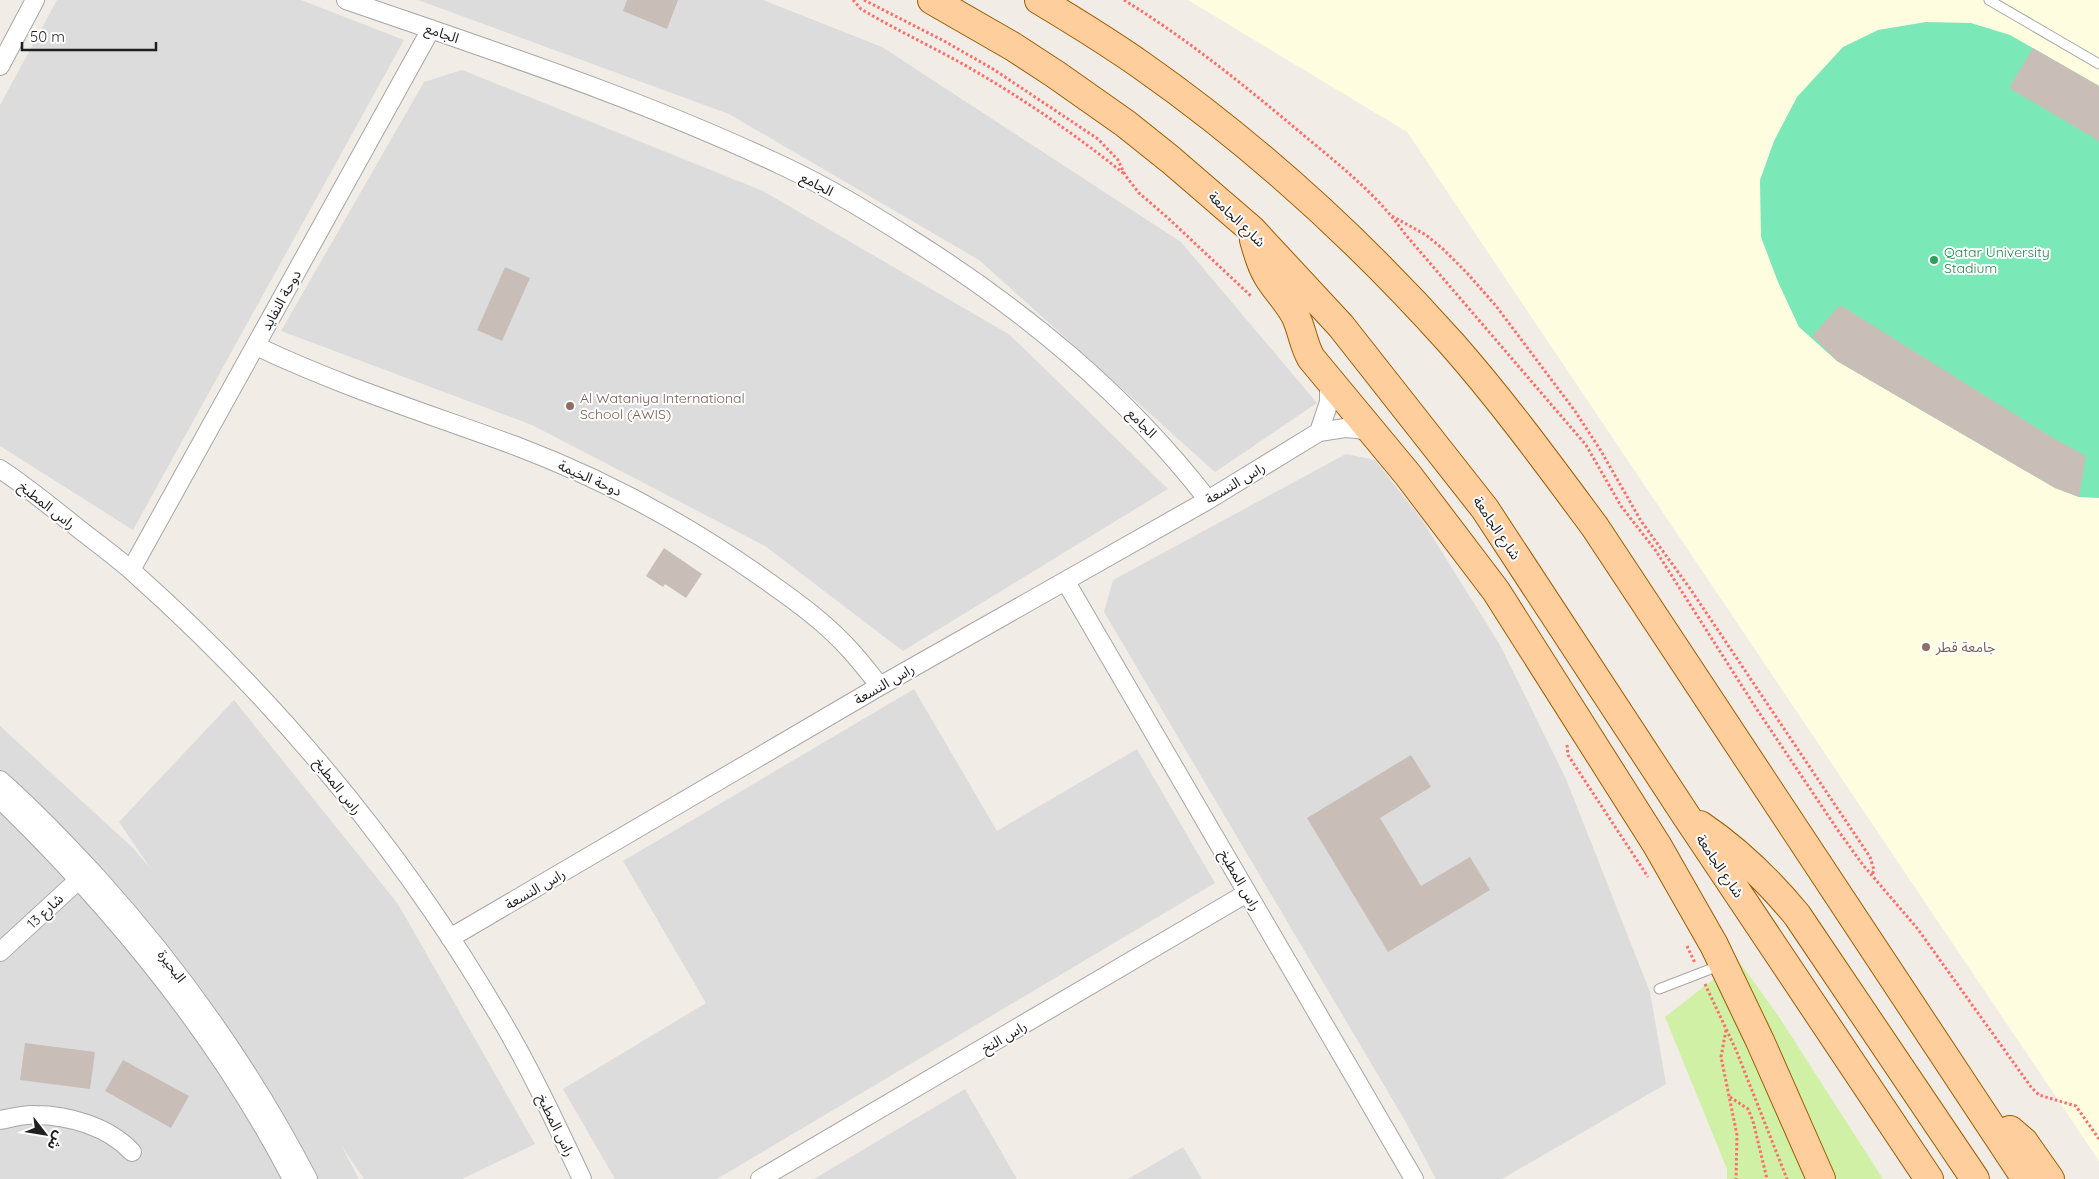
<svg xmlns="http://www.w3.org/2000/svg" width="2099" height="1179" font-family="Quicksand,'Noto Sans Arabic',sans-serif">
  <style>
    .residential { fill: #dddcdc }
    .education { fill: #fffde0 }
    .grass { fill: #cff0a5 }
    .pitch { fill: #7be8b7 }
    .building { fill: #c9beb7 }
    .lines { fill: none; stroke-linecap: round; stroke-linejoin: round }
    .lane-casing { stroke: #a6a6a6; stroke-width: 11 }
    .street-casing { stroke: #a6a6a6; stroke-width: 20 }
    .primary-casing { stroke: #9b5e00; stroke-width: 30 }
    .path { stroke: #ff6e68; stroke-width: 3; stroke-dasharray: 2.5 2.5; stroke-linecap: butt }
    .lane { stroke: #fff; stroke-width: 9 }
    .street { stroke: #fff; stroke-width: 18 }
    .primary { stroke: #ffce9c; stroke-width: 28 }
    .leisure-dot { fill: #2e9e5b; stroke: #fff; stroke-width: 2 }
    .education-dot { fill: #8d6e63; stroke: #fff; stroke-width: 2 }
    .labels { text-anchor: middle; dominant-baseline: central; stroke-width: 4; stroke-linejoin: round; paint-order: stroke }
    .street-label { font-size: 14px; fill: #1f1f1f; stroke: #fff }
    .leisure-label { font-size: 14px; fill: #27864d; stroke: #fff; text-anchor: start }
    .education-label { font-size: 14px; fill: #785e54; stroke: #fff; text-anchor: start }
  </style>
  <rect width="100%" height="100%" fill="#f1ece5"/>
  <path class="residential" d="M57,0H301L404,40L133,530L0,446V105Z
    M418,0H763L882,47L1181,242L1317,403L1215,472L979,260L729,114Z
    M462,70L763,191L1010,335L1168,489L903,651L765,546L532,425L281,331L424,82Z
    M1346,454L1375,460L1422,520L1500,645L1566,779L1650,992L1666,1084L1502,1179H1436L1404,1119L1104,612L1113,580Z
    M914,689L997,831L1137,749L1215,883L717,1179H615L563,1089L706,1003L623,861Z
    M234,700L398,904L535,1144L462,1179H364L341,1145L359,1179H0V726L133,848L151,869L119,822Z
    M965,1089L1017,1179H814Z
    M1183,1147L1202,1179H1128Z"/>
  <path class="education" d="M1188,0H2099V1161L1407,132Z"/>
  <path class="grass" d="M1738,960L1779,1017L1883,1179H1727V1169L1665,1017Z"/>
  <path class="pitch" d="M1926,22L1971,23L2010,35L2099,86V498L2079,497L2055,488L1837,361L1799,327L1778,282L1761,237L1760,180L1774,141L1797,97L1843,47L1878,30Z"/>
  <path class="building" d="M627,0H678L667,29L623,11Z
    M2033,48L2099,86V141L2009,88Z
    M505,267L530,278L502,341L477,330Z
    M1840,305L2053,438L2086,456L2079,497L2055,488L1837,361L1812,336Z
    M664,548L702,574L686,598L665,584L663,587L646,576Z
    M1411,755L1431,787L1380,818L1421,886L1470,857L1490,890L1388,952L1307,818Z
    M25,1043L95,1052L90,1089L20,1080Z
    M123,1060L189,1096L171,1128L105,1091Z"/>
  <g class="lines">
    <g class="lane-casing">
      <path id="lane" d="M1989,0L2099,64
        M1659,989L1721,965"/>
    </g>
    <g class="street-casing">
      <path id="street" d="M346,0C493,51 642,99 783,166C828,187 870,213 911,239C1025,311 1125,393 1208,500
        M0,66L35,0
        M256,346C340,386 429,414 516,446C606,480 689,525 767,581C797,602 827,624 851,651C861,662 870,674 880,686
        M1319,432L1329,402V380
        M0,469C26,486 50,506 74,525C94,541 114,555 133,572C278,701 404,853 502,1021C532,1072 557,1126 582,1179
        M131,570L431,29
        M1066,582L1414,1179
        M0,780C34,810 65,843 96,876C179,968 251,1069 308,1179
        M0,799C115,911 218,1036 292,1179
        M450,938L880,686L1208,500L1319,432L1345,428L1357,429L1371,432
        M0,952L86,873
        M0,1120C11,1118 24,1114 35,1115C69,1115 109,1127 132,1152
        M760,1179L1247,893"/>
    </g>
    <g class="primary-casing">
      <path id="primary" d="M932,0L1012,46L1055,74L1126,124L1171,160L1251,229L1341,326L1485,509L1685,814L1929,1179
        M1039,0C1074,21 1108,42 1141,65C1255,145 1359,240 1452,344C1503,402 1549,465 1595,527L2026,1179
        M1254,240C1258,254 1262,268 1270,280C1278,292 1288,302 1295,315C1302,329 1303,344 1311,358L1408,475L1496,591L1657,845L1714,945L1760,1041L1821,1179
        M1700,825C1737,850 1768,880 1797,915L1975,1179
        M2010,1130L2024,1142L2050,1179"/>
    </g>
    <path class="path" d="M853,0L861,9C896,30 933,47 968,67C1022,98 1075,134 1123,173
      M864,0L944,41L993,69L1098,139L1118,160L1125,175L1139,193L1168,218L1252,297
      M1124,0C1187,39 1244,85 1301,133C1338,164 1377,194 1405,234L1586,445L1621,506L1656,551L1756,708L1837,829L1863,865L1917,928L2031,1087L2039,1095L2076,1106L2099,1139
      M1392,216L1426,235L1443,249L1467,273L1496,306L1575,411L1601,451L1641,521L1691,590L1870,857L1874,870L1872,875
      M1567,745L1568,755L1648,877
      M1687,946L1695,963
      M1705,984L1736,1050L1787,1179
      M1726,1030L1721,1057L1737,1135L1736,1179
      M1730,1097L1748,1109L1753,1121L1767,1179"/>
    <use href="#lane" class="lane"/>
    <use href="#street" class="street"/>
    <use href="#primary" class="primary"/>
  </g>
  <circle class="leisure-dot" cx="1934" cy="260" r="5"/>
  <g class="education-dot">
    <circle cx="570" cy="406" r="5"/>
    <circle cx="1926" cy="647" r="5"/>
  </g>
  <g class="labels">
    <g class="street-label">
      <text transform="translate(442 33) rotate(19)">الجامع</text>
      <text transform="translate(817 184) rotate(28)">الجامع</text>
      <text transform="translate(1237 219) rotate(44)">شارع الجامعة</text>
      <text transform="translate(281 300) rotate(-61)">دوحة النفايد</text>
      <text transform="translate(1142 423) rotate(45)">الجامع</text>
      <text transform="translate(590 478) rotate(24)">دوحة الخيمة</text>
      <text transform="translate(1235 483) rotate(-31)">راس النسعة</text>
      <text transform="translate(47 505) rotate(38)">راس المطبخ</text>
      <text transform="translate(1497 528) rotate(56)">شارع الجامعة</text>
      <text transform="translate(884 684) rotate(-30)">راس النسعة</text>
      <text transform="translate(338 786) rotate(52)">راس المطبخ</text>
      <text transform="translate(1720 866) rotate(56)">شارع الجامعة</text>
      <text transform="translate(1240 880) rotate(60)">راس المطبخ</text>
      <text transform="translate(535 889) rotate(-30)">راس النسعة</text>
      <text transform="translate(45 911) rotate(-43)">شارع 13</text>
      <text transform="translate(172 966) rotate(53)">البحيرة</text>
      <text transform="translate(1004 1037) rotate(-30)">راس النخ</text>
      <text transform="translate(556 1125) rotate(64)">راس المطبخ</text>
    </g>
    <g class="leisure-label">
      <text x="1944" y="252">Qatar University<tspan x="1944" dy="16">Stadium</tspan></text>
    </g>
    <g class="education-label">
      <text x="580" y="398">Al Wataniya International<tspan x="580" dy="16">School (AWIS)</tspan></text>
      <text x="1936" y="647">جامعة قطر</text>
    </g>
  </g>
  <g transform="translate(45 1134) rotate(121)" stroke="#ffffff" stroke-width="4" paint-order="stroke">
  <path d="M0-4L9 19L0 12L-9 19Z" fill="#1f1f1f"/>
  <text y="-8" font-size="14" font-weight="bold" text-anchor="middle" fill="#1f1f1f">ش</text>
  </g>
  <path d="M22 42v8h134v-8" fill="none" stroke="#1f1f1f" stroke-width="2.5"/>
  <text x="30" y="42" font-size="15" fill="#1f1f1f" stroke="#ffffff" stroke-width="4" paint-order="stroke">50 m</text>
</svg>
